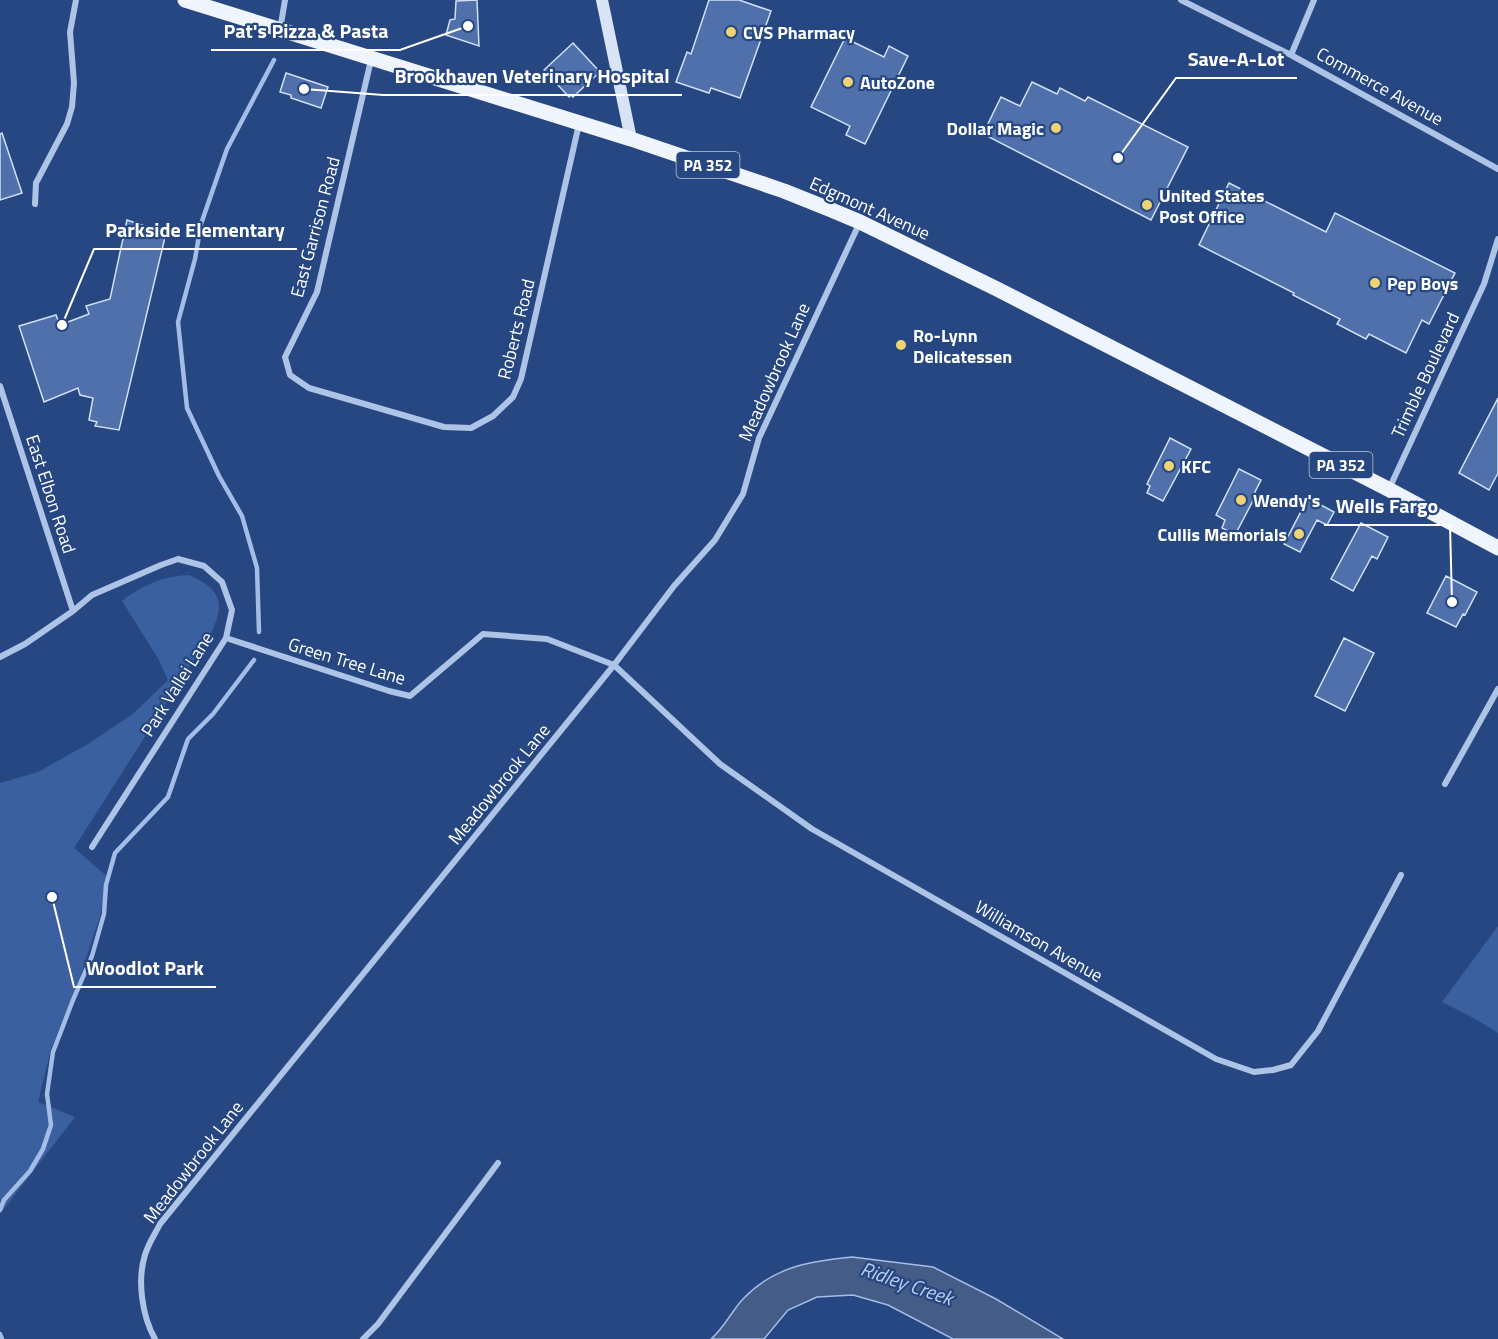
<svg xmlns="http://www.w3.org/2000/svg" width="1498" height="1339" font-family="'Titillium Web',sans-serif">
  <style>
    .green { fill: #3b609f }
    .water { fill: #445c86; stroke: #a3bde7; stroke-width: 1.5 }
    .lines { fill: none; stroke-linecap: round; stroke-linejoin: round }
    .stream { stroke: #a3bde7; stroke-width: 4.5 }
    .building { fill: #4f70aa; stroke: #d1dff5; stroke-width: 1.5 }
    .street { stroke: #aec4e6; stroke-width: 6 }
    .secondary { stroke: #d8e3f6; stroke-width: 12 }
    .primary { stroke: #eff4fd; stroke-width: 15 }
    .poi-dot { fill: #efd474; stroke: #264781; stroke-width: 2 }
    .labels { text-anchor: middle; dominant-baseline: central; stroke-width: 4.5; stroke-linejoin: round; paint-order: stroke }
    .shield { fill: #264781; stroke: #bec8d9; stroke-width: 1.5 }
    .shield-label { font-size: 16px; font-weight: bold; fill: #fff }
    .poi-label { font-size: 18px; font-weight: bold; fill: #fff; stroke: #264781; text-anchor: start }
    .street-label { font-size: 18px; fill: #fff; stroke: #264781 }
    .water-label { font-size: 20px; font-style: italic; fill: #baceee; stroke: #264781 }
    .leader { fill: none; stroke: #fff; stroke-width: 2 }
    .callout-dot { fill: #fff; stroke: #264781; stroke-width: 2 }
    .callout-label { font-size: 20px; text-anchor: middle; font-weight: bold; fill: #fff; stroke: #264781; stroke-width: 4.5; stroke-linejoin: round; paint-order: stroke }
  </style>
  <rect width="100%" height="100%" fill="#264781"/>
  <path class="green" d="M189,575C220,589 226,602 211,633L74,848L108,877L100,916L79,980L51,1049L38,1102L75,1117L0,1214V783L38,772L88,744L134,713L168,680L159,660L122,601C143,585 162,576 189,575Z
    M1498,926V1033L1477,1020L1442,1002Z"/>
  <path class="water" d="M852,1257L933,1267L996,1299L1063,1339H953L888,1305L853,1295L817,1297L788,1310L764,1339H711C724,1328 731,1312 743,1299C773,1267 810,1261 852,1257Z"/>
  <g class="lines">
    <path class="stream" d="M259,632L257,568L242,516L219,476L187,408L178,322L195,259L201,224L227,149L274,60
      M0,1210L4,1200L30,1171L43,1149L51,1125L47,1094L53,1052L73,1000L92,956L104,914L106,885L115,853L168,797L188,739L213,714L254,660
      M0,1334L2,1339"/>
  </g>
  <path class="building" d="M477,0L479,46L446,35L450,20L455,19L456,1Z
    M709,0H739L771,11L740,98L711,88L709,93L676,82L687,52L691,54Z
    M845,38L884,57L889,46L908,56L865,144L846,135L850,126L811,107Z
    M573,43L600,72L573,97L571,95L569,97L544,70Z
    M286,73L328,87L321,108L291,98V95L280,92Z
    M1032,82L1057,94L1060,88L1085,101L1088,97L1188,147L1151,220L983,134L1001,97L1020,106Z
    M2,133L22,193L0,200V134Z
    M1229,183L1326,232L1335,213L1455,273L1429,324L1422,320L1406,353L1369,334L1366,339L1337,324L1340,319L1293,295L1294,293L1199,245Z
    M127,220L166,233L119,430L95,426L97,422L89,420L93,398L80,395L78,388L44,402L19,326L56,315L60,325L89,314L86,306L110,299Z
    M1498,398V473L1489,490L1459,473Z
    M1170,438L1191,449L1163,501L1147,493L1150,486L1147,484Z
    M1239,469L1261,480L1254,494L1256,495L1235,535L1222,528L1225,520L1216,515Z
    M1308,498L1334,512L1327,525L1317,520L1300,552L1284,544Z
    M1361,523L1388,537L1377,559L1372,556L1353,591L1331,579Z
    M1446,576L1477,592L1465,615L1463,614L1456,627L1427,613Z
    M1344,638L1374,653L1345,711L1315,696Z"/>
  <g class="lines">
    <path class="street" d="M1181,0L1291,55L1498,169
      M280,30L285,0
      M1291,55L1314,0
      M371,60L317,292L285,357L290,375L309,388L444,427L471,428L493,416L513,397L521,379L579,124
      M35,204L36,183L67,124L72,107L74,83L70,32L76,0
      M0,386L73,611
      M1389,489L1484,284L1498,239
      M226,638L389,691L410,696L483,634L547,639L614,665L720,764L812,829L1216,1059L1254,1072L1273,1070L1291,1065L1318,1031L1401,875
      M0,657L25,644L73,611L92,595L161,565L178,559L204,566L222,582L232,610L226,638L92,847
      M1445,784L1498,689
      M155,1339C142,1316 137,1280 145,1255C148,1244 155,1234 160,1224L614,665L674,586L715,540L743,494L759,438L860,222
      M363,1339L378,1324L498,1163"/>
    <path class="secondary" d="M602,0L631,139"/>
    <path class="primary" d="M185,0L631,139L784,191L829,209L860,222L997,289L1388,489L1498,548"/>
  </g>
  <g class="poi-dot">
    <circle cx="731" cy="32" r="6"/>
    <circle cx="848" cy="82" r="6"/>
    <circle cx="1056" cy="128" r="6"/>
    <circle cx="1147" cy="205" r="6"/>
    <circle cx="1375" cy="283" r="6"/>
    <circle cx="901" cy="345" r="6"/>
    <circle cx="1169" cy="466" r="6"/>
    <circle cx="1241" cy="500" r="6"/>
    <circle cx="1299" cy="534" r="6"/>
  </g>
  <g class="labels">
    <g class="shield">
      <rect x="676.5" y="152" width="63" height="26" rx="4.5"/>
      <rect x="1309.5" y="452" width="63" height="26" rx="4.5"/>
    </g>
    <g class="shield-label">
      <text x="708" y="165">PA 352</text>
      <text x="1341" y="465">PA 352</text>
    </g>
    <g class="poi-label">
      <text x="743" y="32">CVS Pharmacy</text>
      <text x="860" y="82">AutoZone</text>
      <text x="1044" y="128" text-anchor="end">Dollar Magic</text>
      <text x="1159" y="195">United States<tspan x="1159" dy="21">Post Office</tspan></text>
      <text x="1387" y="283">Pep Boys</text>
      <text x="913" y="335">Ro-Lynn<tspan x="913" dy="21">Delicatessen</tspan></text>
      <text x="1181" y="466">KFC</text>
      <text x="1253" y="500">Wendy's</text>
      <text x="1287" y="534" text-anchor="end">Cullis Memorials</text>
    </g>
    <g class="street-label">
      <text transform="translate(1380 86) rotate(29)">Commerce Avenue</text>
      <text transform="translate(870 208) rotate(24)">Edgmont Avenue</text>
      <text transform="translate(315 227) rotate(-75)">East Garrison Road</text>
      <text transform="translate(516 329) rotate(-76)">Roberts Road</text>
      <text transform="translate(774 372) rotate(-66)">Meadowbrook Lane</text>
      <text transform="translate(1425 375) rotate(-65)">Trimble Boulevard</text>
      <text transform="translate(51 494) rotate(72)">East Elbon Road</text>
      <text transform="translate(347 661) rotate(17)">Green Tree Lane</text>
      <text transform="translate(177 684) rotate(-58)">Park Vallei Lane</text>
      <text transform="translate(499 784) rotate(-51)">Meadowbrook Lane</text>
      <text transform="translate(1039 941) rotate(30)">Williamson Avenue</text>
      <text transform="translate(193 1162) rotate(-52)">Meadowbrook Lane</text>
    </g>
    <g class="water-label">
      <text transform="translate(907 1283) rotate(19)">Ridley Creek</text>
    </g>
  </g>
  <path class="leader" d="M468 26L400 50H211M1118 158L1176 78H1297M304 89L383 95H682M62 325L94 249H297M1452 602L1450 525H1324M52 897L74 987H216"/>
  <g class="callout-dot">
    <circle cx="468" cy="26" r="6"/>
    <circle cx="1118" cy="158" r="6"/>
    <circle cx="304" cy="89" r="6"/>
    <circle cx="62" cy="325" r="6"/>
    <circle cx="1452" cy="602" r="6"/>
    <circle cx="52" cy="897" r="6"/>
  </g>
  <g class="callout-label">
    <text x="306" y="38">Pat's Pizza &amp; Pasta</text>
    <text x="1236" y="66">Save-A-Lot</text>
    <text x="532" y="83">Brookhaven Veterinary Hospital</text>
    <text x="195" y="237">Parkside Elementary</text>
    <text x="1387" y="513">Wells Fargo</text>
    <text x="145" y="975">Woodlot Park</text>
  </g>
</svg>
